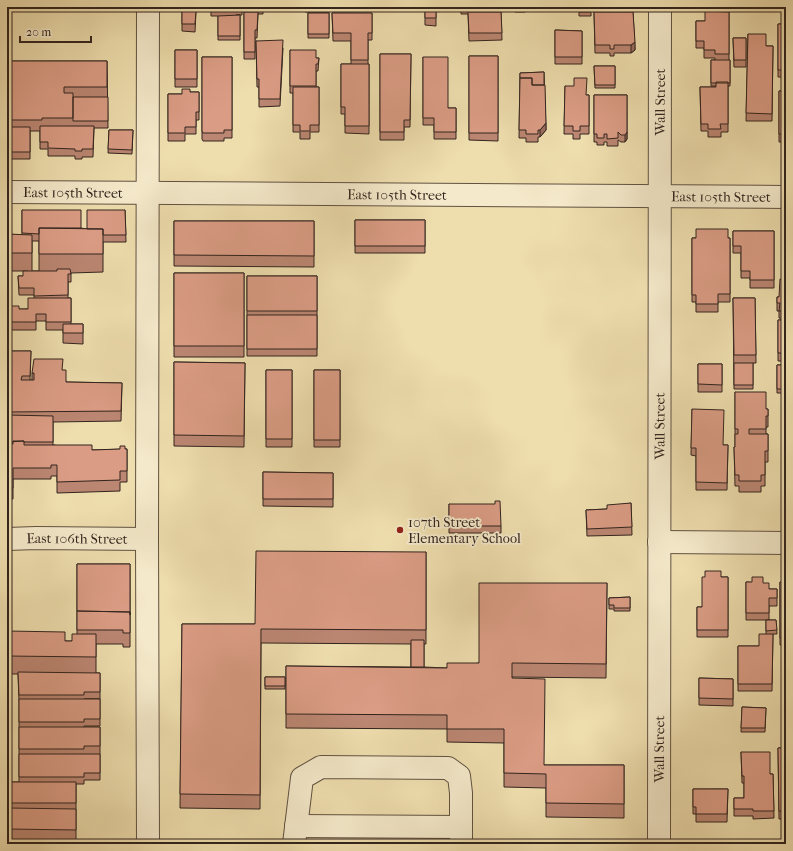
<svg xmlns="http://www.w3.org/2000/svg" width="793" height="851" font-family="'IM FELL French Canon',serif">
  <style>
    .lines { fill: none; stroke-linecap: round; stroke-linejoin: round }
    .minor-casing { stroke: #615242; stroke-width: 24 }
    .minor { stroke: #f4e9ca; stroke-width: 22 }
    .wall { fill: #bb8672; stroke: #32241e; fill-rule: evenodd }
    .shaded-wall { fill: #996d5c; stroke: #32241e }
    .building { fill: #da9c84; stroke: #32241e }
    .poi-dot { fill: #8f2418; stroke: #f4e9ca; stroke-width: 1.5 }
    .labels { text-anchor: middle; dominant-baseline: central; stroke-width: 3.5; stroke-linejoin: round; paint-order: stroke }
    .street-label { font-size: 14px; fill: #32241e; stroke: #f4e9ca }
    .poi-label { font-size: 14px; fill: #32241e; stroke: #f4e9ca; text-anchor: start }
  </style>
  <rect width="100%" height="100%" fill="#eeddad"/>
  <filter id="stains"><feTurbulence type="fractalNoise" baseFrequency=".005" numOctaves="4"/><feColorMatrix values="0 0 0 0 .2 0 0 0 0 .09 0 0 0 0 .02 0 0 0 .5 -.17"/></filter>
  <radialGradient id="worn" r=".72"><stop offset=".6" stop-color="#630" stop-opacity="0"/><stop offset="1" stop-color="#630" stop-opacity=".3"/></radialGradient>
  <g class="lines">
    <g class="minor-casing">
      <g id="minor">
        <path id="s1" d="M7,192L786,197"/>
        <path id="s2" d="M7,539L36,538L147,539"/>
        <path d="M659,542L786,543"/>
        <path d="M296,826L461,827"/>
        <path d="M148,844L147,539L148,7"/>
        <path d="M294,844L302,778L321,767L448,768L459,776L461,793V844"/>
        <path id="s3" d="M659,844L660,7"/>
      </g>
    </g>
    <use href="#minor" class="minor"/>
  </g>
  <path class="wall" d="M211,7H242V15H236H240V40H218V16H211Z
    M244,7H263V14H258L257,38H255V59H244Z
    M305,7H330V12H305Z
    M424,7H458V9H424Z
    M461,7H494V12H501L502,40L469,41L468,14H461Z
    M515,7H525V12H515Z
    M579,7H591V16H579Z
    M602,7H624V9L602,10Z
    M778,7H786V11H778Z
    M425,10H436V26L425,25Z
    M182,11H196L195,32L182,31Z
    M594,12H633L635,50L631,53H614V56H610V53H595Z
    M729,12V60H730V86H728V132H721V137H708V131H701L700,87H716V86H711V60H715V58H704V48H696V21H705Z
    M308,13H329V38H308Z
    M332,13H372V40H368V64H369V134L345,133V114H341V64H351V41H333Z
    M778,24H786V81H784V77H778Z
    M555,30L582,31V64H555Z
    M748,34L766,46H773L772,121H746Z
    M733,38H746V67H734Z
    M256,41L283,48L280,106L259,107V87H257Z
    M175,50H197V87H175Z
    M290,50L316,58H319L318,71H316V87H319V132H310V139H300V132H293V93H290Z
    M380,54H411L410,127H404V140H380Z
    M469,56H498V141L469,140Z
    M202,57H232V138H224V141H203L202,139Z
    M423,57L448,108H456V139H434V125H423Z
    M7,61H107L108,128H94L93,157H82V159H75V156H48V149H40V131H30V159H7Z
    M594,66H615V88H595Z
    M544,72L546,130L540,137H538V142H526V138H519L520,73Z
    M565,86L586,95H589V134H580V139H573V134H564Z
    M779,91H786V142H779Z
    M190,92H199V120H196V134H185V141H168V94H182Z
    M594,95H627V139L625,142H621L618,140V146H607V142H604V145H597V142H594Z
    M109,130H133L132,154L108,153Z
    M22,210L81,228L87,229L125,210L126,242H103V272L71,273V282H68V298H71V324H83V344L63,343V330H46V321H36V330H7V306L19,309H28L34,298V295H19L18,276H23L28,271H11V275H7V234L22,235ZM32,241H39V271H32Z
    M355,220H425V253H355Z
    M174,221H314V267L174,266Z
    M733,231H774V288H750V278H741V253H733Z
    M692,238H730V302H718V312H696V302H692Z
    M174,273H244V357H174Z
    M247,276H317V356H247Z
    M786,279V319L779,318V311H777V297H779Z
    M733,298H755L756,363H753V389H734Z
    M778,320H786V361H778Z
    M7,351H31L30,380H32V373L63,370L66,382L122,383L121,421L53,422V445L92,450L127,449V482H120V491L57,493V476H51V479H13V499H7Z
    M174,362L245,363L244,447L174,446Z
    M698,364H722V392H698Z
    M777,365H786V393H777Z
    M266,370H292V447H266Z
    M314,370H340V447H314Z
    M735,392L766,409H768V427H766V434H768V462H765V486H761V492H739V486H735L734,447H735Z
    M692,409L723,445H728L727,490H696V456L691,455Z
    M784,452H786V491H784Z
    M263,472L333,473V507L263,506Z
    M631,503L632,535L587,536L586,510L607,509Z
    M449,504L501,526V533H449Z
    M426,552V644H424V667L447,668L479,663L607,583L606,678L512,677V678L544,765H624V818L546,817V788L504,787V743L447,742V729L286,728V666L411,667V644L261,643L260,809L180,808L182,624H255Z
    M77,564H130V647H123V644H96V673H100V699H84H100V726H84V727H100V780H84V784H76V841L8,840V782H19V702L18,674H7V631L65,641H72L77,634Z
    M721,577H728V637H697V607H702Z
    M746,582L763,583L769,589H777V606H769V620H746Z
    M780,582H786V645H780Z
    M630,597V611H614V609H609V598Z
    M766,620H776L777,634H773L772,691H738V646H759L766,634Z
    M265,677H285V689H265Z
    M699,678L733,679V706L699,705Z
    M742,707L766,708L765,732H741Z
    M778,748H786V826H782V819H779Z
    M741,752L770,774H773L774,818L753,819V816H734V798H744V783H742Z
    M693,789H728L727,822H696V814H693Z"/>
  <path class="shaded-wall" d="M635,42V50L631,53V45Z
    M546,123V130L540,137V130Z
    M627,132V139L625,142V135Z"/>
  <path class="building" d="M211,7H242V8L211,9Z
    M579,7H591V12H579Z
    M425,10H436V18H425Z
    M182,11H196L195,24H182Z
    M705,11L729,12V54H715V50H704V41H696V21H705Z
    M244,12H258L257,30H255V52H244Z
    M468,12H501L502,33H469Z
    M594,12H633L635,42L631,45H614V49H610V45H595Z
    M308,13H329V34H308Z
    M332,13H372V33H368V60H351V33H333Z
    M240,15V36H218V16Z
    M778,24H786V73H784V70H778Z
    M555,30L582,31V57H555Z
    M748,34H766V46H773L772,114L746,113Z
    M733,38H746V60H734Z
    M283,40L280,99H259V79H257L256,41Z
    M175,50H197V79H175Z
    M290,50H316V58H319L318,64H316V86H290Z
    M380,54H411L410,120H404V132H380Z
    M469,56H498V133H469Z
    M202,57H232V130H224V133H203L202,131Z
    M423,57H448V108H456V132H434V118H423Z
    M711,60H730V83H711Z
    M7,61H107V87H64V93H73V118H42V120H7Z
    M341,64H369V126H345V107H341Z
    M594,66H615V85H595Z
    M544,72V85H532V78H520V73Z
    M520,78H532V85H545L546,123L540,130H538V134H526V130H519Z
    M574,78H587L586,95H589V126H580V131H573V126H564L565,86H574Z
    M716,82H728V124H720L721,129H708V124H701L700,87H716Z
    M293,87H319V125H310V131H300V125H293Z
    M182,89H190V92H199V112H196V127H185V133H168V94H182Z
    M779,91H786V134H779Z
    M594,95H627V132L625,135H621L618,132V138L607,139V134H604V138H597V134H594Z
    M73,97H108V121H73Z
    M40,126H94L93,149H82V151H75V149L48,148V142H40Z
    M7,127H30V152H7Z
    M109,130H133L132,150L108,149Z
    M22,210H81V228H39V234L22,233Z
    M87,210H125L126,235H103V229H87Z
    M355,220H425V246H355Z
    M174,221H314V256L174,255Z
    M39,228L103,229V254H39Z
    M696,229H728V238H730V294H718V304H696V295H692V238H696Z
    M733,231H774V280H750V271H741V246H733Z
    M7,234L32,235V253H11V256H7Z
    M57,269H70L71,274H68V295L34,296V288H19L18,276H23V271H57Z
    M174,273H244V346H174Z
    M247,276H317V311H247Z
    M780,279H786V311H779L780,303H777V297H779Z
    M28,298H71V322H46V314H36V322H7V306H19V309H28Z
    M733,298H755L756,355H734Z
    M247,315H317V349H247Z
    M778,320H786V353H778Z
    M63,324H83V333H63Z
    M7,351H31L30,376H22L21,380H34V373H32L34,359H63L62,370H66V382L122,383L121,411L7,412Z
    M174,362L245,363L244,436L174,435Z
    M734,363H753V385H734Z
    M698,364H722V385L698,384Z
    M777,365H786V389H777Z
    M266,370H292V439H266Z
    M314,370H340V440H314Z
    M735,392H766V409H768V416H766V429H749V434H768V451H765V475H761V481H739V475H735L734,447H735V434H738V429H735Z
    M692,409L724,410L723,445H728L727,483L696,482V448H691Z
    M7,415L53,416V442H24V441L7,442Z
    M13,441H24V445H92V450L120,449V446H125V449H127V471H120V480L57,482V465H51V468H13V488H7V444H13Z
    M784,452H786V484H784Z
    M263,472L333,473V499H263Z
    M495,501H500L501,526H449V504H495Z
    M631,503L632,527L587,529L586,510L607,509V505Z
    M256,551L426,552V630L261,629L260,795L180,794L182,624H255Z
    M77,564H130V615V612L77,611Z
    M705,571H721V577H728V630H697V607H702V577H705Z
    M752,577H763V583H769V589H777V598H769V613H746V582H752Z
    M780,582H786V638H780Z
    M479,583H607L606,664L512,663V678L545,679L544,765H624V804L546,803V774L504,773V729H447V715L286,714V666L447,668V663H479Z
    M630,597V608H614V605H609V598Z
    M77,611L130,612V633H123V630H77Z
    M766,620H776L777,630L766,631Z
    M7,631L65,632V641H72V634H96V657L7,656Z
    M759,634H773L772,684H738V646H759Z
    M411,640H424V667H411Z
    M18,672L100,673V692H84V695H19Z
    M265,677H285V686H265Z
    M699,678L733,679V699L699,698Z
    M19,699H100V719H84V722H19Z
    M742,707L766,708L765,728H741Z
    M19,727H100V746H84V749H19Z
    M778,748H786V818H782V811H779Z
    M741,752H770V774H773L774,811H753V809H734V798H744V776H742Z
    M19,754H100V773H84V777H19Z
    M8,782H76V803H8Z
    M693,789H728L727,814H696V807H693Z
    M9,808L76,809V830L8,829Z"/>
  <circle class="poi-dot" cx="400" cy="530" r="4"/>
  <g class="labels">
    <g class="street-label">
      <text stroke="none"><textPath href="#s3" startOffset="742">Wall Street</textPath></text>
      <text stroke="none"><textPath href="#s1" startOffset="66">East 105th Street</textPath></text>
      <text stroke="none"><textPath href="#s1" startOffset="390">East 105th Street</textPath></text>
      <text stroke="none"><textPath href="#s1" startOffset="714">East 105th Street</textPath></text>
      <text stroke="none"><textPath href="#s3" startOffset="418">Wall Street</textPath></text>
      <text stroke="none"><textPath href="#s2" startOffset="70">East 106th Street</textPath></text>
      <text stroke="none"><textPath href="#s3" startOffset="95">Wall Street</textPath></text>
    </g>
    <g class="poi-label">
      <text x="408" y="522">107th Street<tspan x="408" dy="16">Elementary School</tspan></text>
    </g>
  </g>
  <rect width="793" height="851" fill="none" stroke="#eeddad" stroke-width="24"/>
  <rect x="8" y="8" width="777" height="835" fill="none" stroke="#32241e" stroke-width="2"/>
  <rect x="12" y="12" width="769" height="827" fill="none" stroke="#32241e"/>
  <path d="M20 36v6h71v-6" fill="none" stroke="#32241e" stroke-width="2"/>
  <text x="26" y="36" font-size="12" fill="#32241e" stroke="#f4e9ca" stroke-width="3" paint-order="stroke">20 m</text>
  <rect width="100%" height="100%" filter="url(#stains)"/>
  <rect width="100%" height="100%" fill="url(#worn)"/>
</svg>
